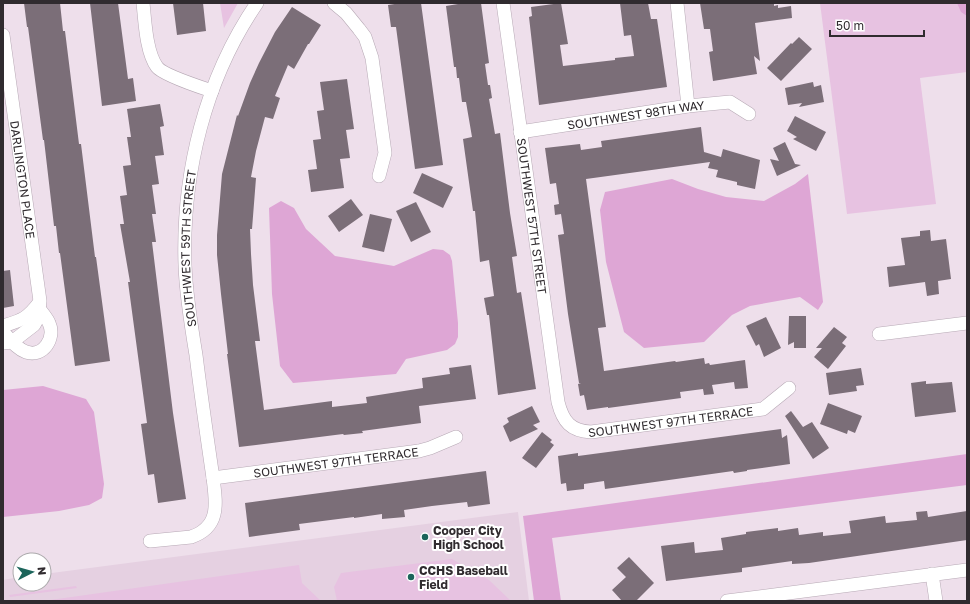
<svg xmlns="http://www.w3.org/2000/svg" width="970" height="604" font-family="'Golos Text',sans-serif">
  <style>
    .built { fill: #e5d0e1 }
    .green { fill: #e7c2e1 }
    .water { fill: #dea6d5 }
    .building { fill: #7b6e78 }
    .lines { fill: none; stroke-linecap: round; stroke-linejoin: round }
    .minor-casing { stroke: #b7a9b5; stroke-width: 14 }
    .minor { stroke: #fff; stroke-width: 13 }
    .poi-dot { fill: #1c655b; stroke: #fff; stroke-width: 1.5 }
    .labels { text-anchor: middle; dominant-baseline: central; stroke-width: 4; stroke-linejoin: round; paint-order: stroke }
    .street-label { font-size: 12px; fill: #302b2f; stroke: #fff }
    .poi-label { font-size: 12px; font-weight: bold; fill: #302b2f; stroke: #fff; text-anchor: start }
  </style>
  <rect width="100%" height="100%" fill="#eedfeb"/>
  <path class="built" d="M518,512L529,601H3V580L20,577V584H44V574Z"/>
  <path class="green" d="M220,3H238L224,28Z
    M820,3H967V72L920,78L936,204L847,214Z
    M452,559L489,580L511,601H337L334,587L341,573Z
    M299,565L302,583L321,601H43Z
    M76,586L77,588L10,597L9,595Z"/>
  <path class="water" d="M957,3H967V16L961,12Z
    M808,174L823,302L818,310L800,297L750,306L732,315L704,342L644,348L624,332L606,262L600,210L605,192L672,179L698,189L726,197L764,201L795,184Z
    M281,201L294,208L306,229L335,256L394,266L433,249L443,250L450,255L452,261L458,323V337L455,344L447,350L406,359L396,374L293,383L280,366L272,294L269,208Z
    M43,386L86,399L94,412L104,484L102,498L89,505L59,511L3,517V390Z
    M967,454V485L552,538L561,601H534L523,516Z"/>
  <path class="building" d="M24,3H60L63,31H65L79,144H81L95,257H96L110,361L75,366L60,253H59L56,226H54L44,140H43L28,27H27Z
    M90,3H118L128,79L133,78L136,101L102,106Z
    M173,3H203L206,31L177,35Z
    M401,3H421L443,165L415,169L396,27H391L388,5Z
    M464,3H481L489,63L485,64L488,85H490L492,98L489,99L495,134L500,133L510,213L517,256L512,257L517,293L521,292L536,389L498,395L489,315H487L484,298L494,296L489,260L480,262L475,211H473L463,139L472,137L466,102H462L459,78H457L456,67H454L446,6Z
    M561,3L568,44L560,45L563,66L615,60V58L634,56L631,35L624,36L620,3H648L651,19H657L667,87L539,105L529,17L532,16L531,7Z
    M700,3H774V6L778,5V8L791,6L792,18L755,23L760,61L754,56L757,74L713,81L709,52L713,51L710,29H704Z
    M292,7L321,25L309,44H308L294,69L288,65L275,96L280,98L273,119L265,117L256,151L251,177L256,178L252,229H250L251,254L253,285L260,341H255L264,410L332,401V407L367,403L366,397L423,388L422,378L450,374L449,368L471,365L476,399L419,406L421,423L362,431L363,433L344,435L343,434L239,447L227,354H228L221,294L217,255V235L222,174L237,115L238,116L250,83L259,63L275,32Z
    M799,37L812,49L781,81L767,68L791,43L792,44Z
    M347,79L354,129L346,130L350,158L340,159L344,188L311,192L308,170L317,169L313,140L321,139L317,111L324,110L320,82Z
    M813,82L814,87L821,85L824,102L799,107L802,103L788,105L785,88Z
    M160,104L164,126L160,127L164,155L155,156L159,184L152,185L156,214H152L156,242H152L173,413L186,499L158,503L154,474L148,475L141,424L147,423L128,282H130L120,224H124L120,196L127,195L123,166L131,165L127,137H131L127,109Z
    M795,116L826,132L816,151L793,139L797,137L787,131Z
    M701,127L704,152L721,157L723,149L760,160L755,189L737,185V182L716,177L718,170L708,168L710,162L586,179L606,327L598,328L604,371L675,361L676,362L704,358L705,364L709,363L710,365L745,360L748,388L735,389L734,382L712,385L714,394L704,395L703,389L680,392L681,398L608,408V407L587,410L584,395L580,396L578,384L581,383H579L568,314L558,235L564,234L561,214L555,215L554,205L559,204L556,183L550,184L545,148L580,144L581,150L602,147L601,141Z
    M785,142L795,164L801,165L777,176L770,159L779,161L773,148Z
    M422,173L453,187L443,208L413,193Z
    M351,199L363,215L339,232L328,216Z
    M416,202L431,232L411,242L396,211Z
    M370,214L392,219L384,252L362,247Z
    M930,230L931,241L946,239L951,279L938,281L939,294L927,296L925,282L889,287L887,267L905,265L901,238L920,236V231Z
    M10,270L14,306L3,308V271Z
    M789,316H806V348H794V342L788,345Z
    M766,317L781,348L764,357L759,344L756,346L746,326Z
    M834,327L847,337L842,343L846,346L828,369L814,357L822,348H816Z
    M861,368L864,385L856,386L857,391L829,395L826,373Z
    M926,381V384L952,382L956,412L915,417L911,383Z
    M828,403L862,416L855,433L848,430L847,434L820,424Z
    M532,406L540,422L533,425L538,429L510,442L503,426L509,422L507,418Z
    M791,411L803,427L812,422L829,448L813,459L785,416Z
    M781,429L782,438L787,435L790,464L747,470V471L734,473L733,471L605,489L604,481L584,484V489L567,491L566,483L561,484L558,456L578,453V456Z
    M542,432L552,440L550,442L554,445L536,468L522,458Z
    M486,471L490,504L468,507L467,502L432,506L404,510L405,517L382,519V514L354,518V517L299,524L300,530L249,537L245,503Z
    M927,511L928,517L967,511V540L809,563L792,564V561L742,568V572L666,581L661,546L694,542L695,553L723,550L721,538L746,534V532L778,528V531L798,528L799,535L823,532V536L851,533L849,521L885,516L886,523L917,520L916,512Z
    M629,557L654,583L636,601H622L612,590L626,577L617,568Z"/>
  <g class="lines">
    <g class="minor-casing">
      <g id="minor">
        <path d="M143,3C145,21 146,52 157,67C163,75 200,87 212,91"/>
        <path d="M334,3L346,13L359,29L365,37L372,58L385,153L379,176"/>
        <path id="s1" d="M503,3L558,402C563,422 571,431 591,432L763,409L789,388"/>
        <path d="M677,3L688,106"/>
        <path id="s2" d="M3,35L40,301L38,318L34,325L12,342L3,343"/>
        <path id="s3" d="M520,132L688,106L730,102L749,114"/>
        <path d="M3,326C22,320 27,319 39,303"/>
        <path d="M3,332C10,339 17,349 26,352C43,358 56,338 49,323C47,318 42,313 39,308"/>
        <path d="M879,334L967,323"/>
        <path id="s4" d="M213,478L419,451L430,448L456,437"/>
        <path id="s5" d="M150,541L191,537C221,527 216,502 213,478C207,437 201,396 196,355C191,325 186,295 185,265C182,173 205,79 257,3"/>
        <path d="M932,574L936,601"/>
        <path d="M727,601L967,570"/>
      </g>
    </g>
    <use href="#minor" class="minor"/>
  </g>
  <g class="poi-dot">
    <circle cx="425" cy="537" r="4"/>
    <circle cx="411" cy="577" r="4"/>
  </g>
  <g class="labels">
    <g class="street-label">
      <text stroke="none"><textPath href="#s3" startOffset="117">SOUTHWEST 98TH WAY</textPath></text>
      <text stroke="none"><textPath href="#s2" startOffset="146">DARLINGTON PLACE</textPath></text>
      <text stroke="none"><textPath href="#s1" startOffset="215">SOUTHWEST 57TH STREET</textPath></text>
      <text stroke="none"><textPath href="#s5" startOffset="343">SOUTHWEST 59TH STREET</textPath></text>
      <text stroke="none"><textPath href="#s1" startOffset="532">SOUTHWEST 97TH TERRACE</textPath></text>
      <text stroke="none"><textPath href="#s4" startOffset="124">SOUTHWEST 97TH TERRACE</textPath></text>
    </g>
    <g class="poi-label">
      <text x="433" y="530">Cooper City<tspan x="433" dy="14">High School</tspan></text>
      <text x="419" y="570">CCHS Baseball<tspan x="419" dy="14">Field</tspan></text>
    </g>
  </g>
  <rect width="970" height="604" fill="none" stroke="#302b2f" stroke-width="8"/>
  <g transform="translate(32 572) rotate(84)"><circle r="19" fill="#ffffff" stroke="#acaaac"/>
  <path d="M0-3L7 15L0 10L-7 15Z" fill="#1c655b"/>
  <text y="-6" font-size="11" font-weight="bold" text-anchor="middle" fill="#302b2f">N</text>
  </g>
  <path d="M830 30v6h94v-6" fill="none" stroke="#302b2f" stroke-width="2"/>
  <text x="836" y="30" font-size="12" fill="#302b2f" stroke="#ffffff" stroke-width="3" paint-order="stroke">50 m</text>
</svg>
